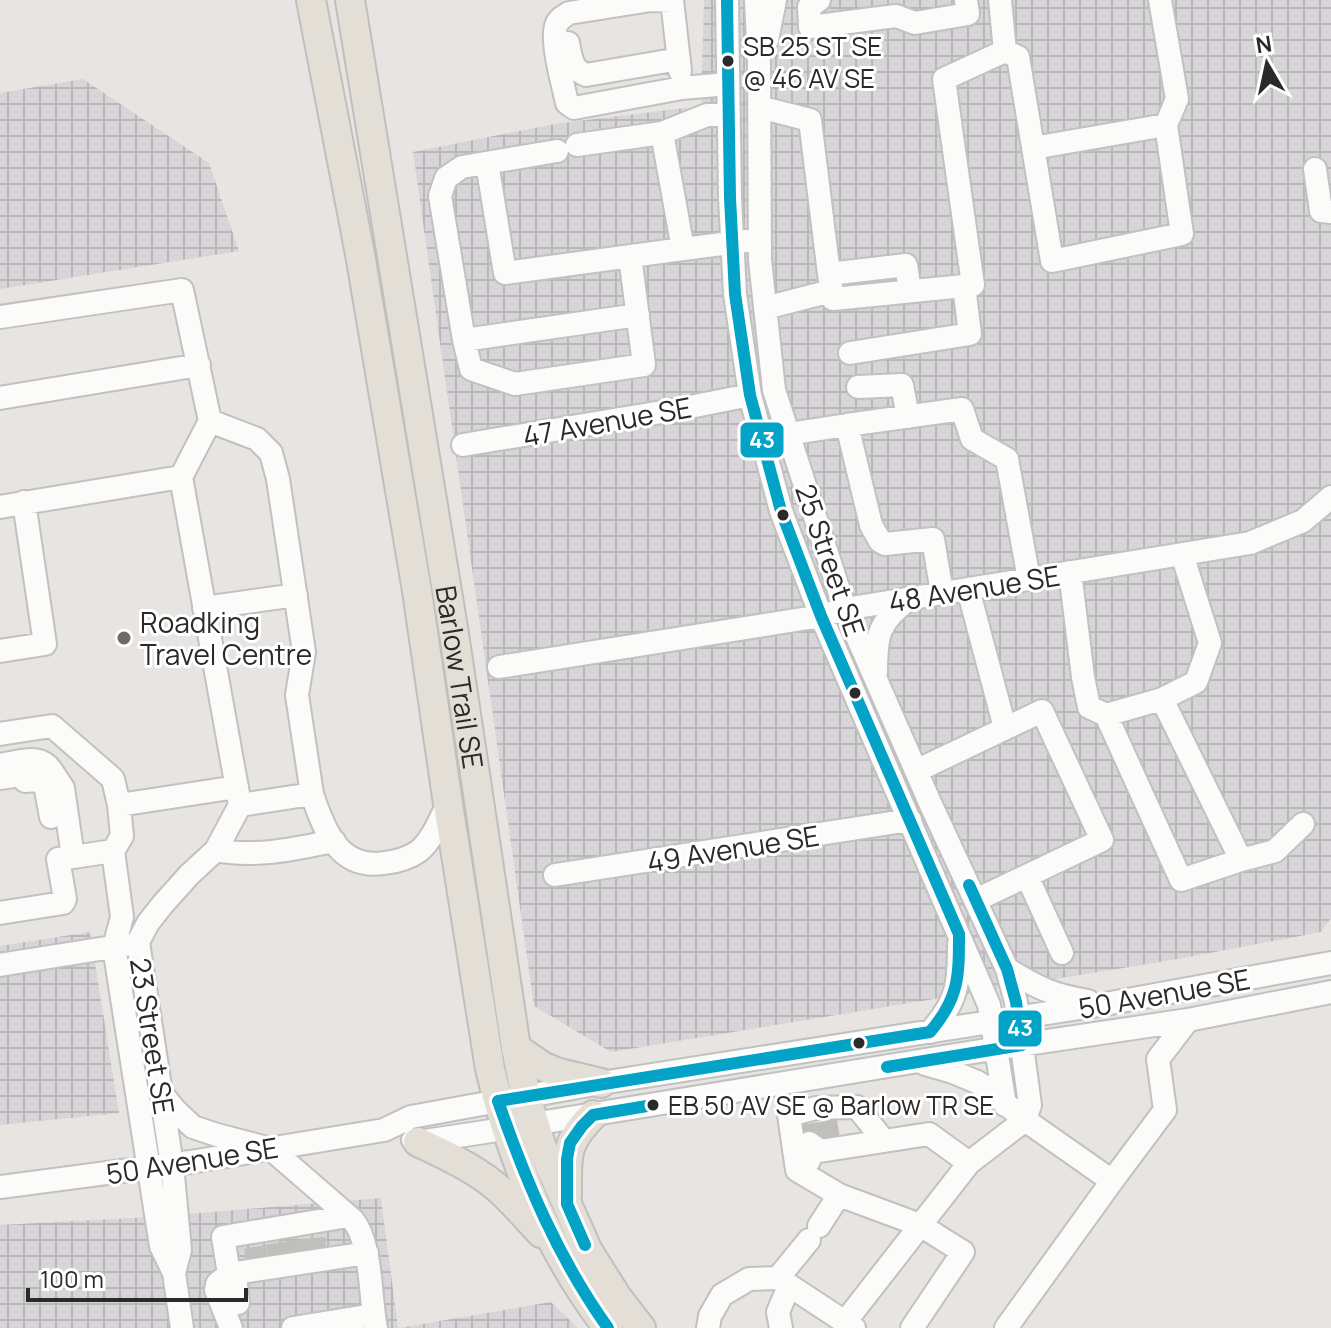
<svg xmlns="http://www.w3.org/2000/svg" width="1331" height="1328" font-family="Manrope,sans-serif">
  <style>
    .industrial { fill: url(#industrial-grid) }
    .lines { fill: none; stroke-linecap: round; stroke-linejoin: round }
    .minor-tunnel { stroke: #c1bfbc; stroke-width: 22; stroke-dasharray: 22 11; stroke-linecap: butt }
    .minor-casing { stroke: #c2c1c1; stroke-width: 26 }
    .major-casing { stroke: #bfbfbe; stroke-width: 32 }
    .minor { stroke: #fbfbfa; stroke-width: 22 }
    .major { stroke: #e4dfd6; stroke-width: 28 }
    .bus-1-casing { stroke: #fff; stroke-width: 18 }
    .bus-1 { stroke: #02a3c6; stroke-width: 12 }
    .bus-dot { fill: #2a2a2a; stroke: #fff; stroke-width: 3 }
    .poi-dot { fill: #6c6b6a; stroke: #fff; stroke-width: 3 }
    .labels { text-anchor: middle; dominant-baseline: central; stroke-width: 6; stroke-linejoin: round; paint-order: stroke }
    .bus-label { font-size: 26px; fill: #2a2a2a; stroke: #fff; text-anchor: start }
    .street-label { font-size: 28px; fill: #2a2a2a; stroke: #fff }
    .poi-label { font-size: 28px; fill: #2a2a2a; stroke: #fff; text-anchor: start }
    .line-badge { stroke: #fff; stroke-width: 3 }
    .badge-label { font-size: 22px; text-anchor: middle; font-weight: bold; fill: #fff }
  </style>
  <defs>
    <pattern id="industrial-grid" width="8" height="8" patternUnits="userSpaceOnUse" patternTransform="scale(2)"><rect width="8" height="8" fill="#d7d5d8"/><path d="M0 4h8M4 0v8" fill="none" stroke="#b9b7ba"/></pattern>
  </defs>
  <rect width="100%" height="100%" fill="#e7e4e1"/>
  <path class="industrial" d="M704,0H1331V918L1321,932L1178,959L611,1052L534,1006L413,152L554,124L701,106Z
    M83,79L209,163L239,251L0,289V93Z
    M90,932L119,1113L0,1125V946Z
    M381,1198L398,1328H0V1225L151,1217Z
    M551,1302L578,1328H399Z"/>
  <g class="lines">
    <path class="minor-tunnel" d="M826,1121L829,1140
      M806,1124L809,1143
      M314,1238L315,1250
      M297,1240L298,1253
      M277,1243L279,1255
      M255,1247L257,1259"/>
    <g class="minor-casing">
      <path id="minor" d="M672,0L680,71
        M727,0L730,198L735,294L750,395L781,511L821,616L989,1005L1005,1105
        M756,0L759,64L760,260L774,390L845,609L931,805L1007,969L1016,1002L1030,1105L1025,1120L969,1163L929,1134L820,1151L809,1143
        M819,0L809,7L810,27L896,16L915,23L968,14L966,0
        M672,1L651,0L569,13C563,17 558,19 556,26C551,43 563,84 567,103L574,108L682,88L728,84
        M767,40L775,0
        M568,43C571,57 571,69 586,75L679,59
        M1005,51L1018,57L1052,261L1182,234L1166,125L1177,99L1160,0
        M759,107L810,120L829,274
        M662,133L707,115H729
        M577,145L662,133L683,249L746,241
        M1033,148L1166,125
        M557,151L462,167L446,178L440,196L464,340L471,369L515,384L644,365L630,256
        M487,163L505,273L683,249
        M1315,169L1321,211L1331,212
        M910,291L906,265L829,274L833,299L964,286L973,285L944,79L1005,51L1000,0
        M765,308L831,291
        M0,317L182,290L210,421L257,439L271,453L278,479L304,652L297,695L312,794L240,805
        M464,340L638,315
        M850,353L970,334L964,286
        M858,387L902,385L908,417
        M0,398L199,365
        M847,425L962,409L972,439L1007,459L1029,579
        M788,434L847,425L871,525L880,541L885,544L933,539L942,593
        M463,445L680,409L750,395
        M0,507L181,477L210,421
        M1070,572L1083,677L1089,707L1106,715L1162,699L1196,682L1210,643L1182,554
        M968,589L1005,728
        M204,608L296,595
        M0,651L45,644L24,502
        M499,667L821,616L845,609L1250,543L1303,521L1331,497
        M876,672C876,636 878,622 909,599
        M1106,715L1181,880L1241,860L1162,699
        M0,734L52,726L113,779L119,805L122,836L113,851L122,917L114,947L161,1246L174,1273L182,1328
        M0,765C20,762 41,752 53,773L42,772L0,778
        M916,771L1042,711L1102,840L976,900
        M53,773L63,788L73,857L113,851
        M25,781L35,780L45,784L51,817
        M312,794C324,830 339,870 384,863C395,862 409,858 419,851C433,839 440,819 448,804
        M119,805L237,787
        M216,850C256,858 295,849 334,841
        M1241,860L1275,851L1303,824
        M555,875L910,820
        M1027,876L1062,953
        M0,913L63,903L65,899L58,859L73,857
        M138,942L148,923L163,904L189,875L216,850L240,805L181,477
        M138,942L172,1165L180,1250L174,1273
        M0,965L125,945
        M1007,969C1038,988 1052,995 1088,1001
        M930,1032C958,1001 959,983 959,944
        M925,1064L953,1072L977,1082L987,1088L1025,1120L1112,1181L1165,1110L1158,1059L1188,1020
        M163,1095L175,1110L193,1127L217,1135L271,1149L353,1220C372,1243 370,1299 376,1328
        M413,1140L418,1142L478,1133L980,1051L1188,1020L1331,992
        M809,1161L797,1170L839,1195L819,1226
        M797,1170L789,1115L816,1108L857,1107L884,1141
        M0,1187L190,1162L384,1130L411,1117L471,1106L601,1083L1105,1004L1331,963
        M839,1195L920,1225L963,1252L912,1328
        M229,1274L223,1237L348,1216
        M235,1274L238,1303
        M778,1278L809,1240
        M845,1322L969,1163
        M231,1328L216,1290L217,1284L229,1274L367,1253
        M293,1328L373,1315
        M708,1328L710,1316L722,1295L749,1279L778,1278L854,1328
        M781,1328L778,1312L789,1286
        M1006,1328L1112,1181"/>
    </g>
    <g class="major-casing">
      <g id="major">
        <path d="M311,0L360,254L417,591L448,804L490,1069C512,1161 550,1253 608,1328"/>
        <path id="s1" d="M350,0L454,634L516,1048L526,1097L542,1148L588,1251L617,1297L641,1328"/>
        <path d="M516,1048L542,1066L556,1072L601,1083"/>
        <path d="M418,1142C447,1156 477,1169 501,1191C515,1204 528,1219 541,1233"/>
        <path d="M567,1195C567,1156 564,1144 593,1115"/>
      </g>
    </g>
    <use href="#minor" class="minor"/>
    <use href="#major" class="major"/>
    <g class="bus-1-casing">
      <path id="bus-1" d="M887,1067L1022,1045L1016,1002L1007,969L969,885
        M585,1245L567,1204V1159L570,1143L582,1126L593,1115L653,1105
        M608,1328C558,1258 526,1182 498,1101L930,1032C959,998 959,977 959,934L821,616L781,511L750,395L735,294L730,198L727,0"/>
    </g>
    <use href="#bus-1" class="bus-1"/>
  </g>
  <g class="bus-dot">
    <circle cx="728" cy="61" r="7"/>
    <circle cx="783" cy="515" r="7"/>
    <circle cx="855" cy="693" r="7"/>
    <circle cx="859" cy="1043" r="7"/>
    <circle cx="653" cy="1105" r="7"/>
  </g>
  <circle class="poi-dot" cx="124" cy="638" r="8"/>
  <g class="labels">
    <g class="bus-label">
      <text x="743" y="46">SB 25 ST SE<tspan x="743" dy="32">@ 46 AV SE</tspan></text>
      <text x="668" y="1105">EB 50 AV SE @ Barlow TR SE</text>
    </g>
    <g class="street-label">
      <text transform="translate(607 421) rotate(-10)">47 Avenue SE</text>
      <text transform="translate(831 560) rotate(71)">25 Street SE</text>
      <text transform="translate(974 588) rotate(-9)">48 Avenue SE</text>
      <text stroke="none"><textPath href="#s1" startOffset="686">Barlow Trail SE</textPath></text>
      <text transform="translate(733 848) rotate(-9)">49 Avenue SE</text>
      <text transform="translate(1164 993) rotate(-10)">50 Avenue SE</text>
      <text transform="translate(153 1036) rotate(81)">23 Street SE</text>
      <text transform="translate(192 1160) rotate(-9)">50 Avenue SE</text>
    </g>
    <g class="poi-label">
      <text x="140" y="622">Roadking<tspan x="140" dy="32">Travel Centre</tspan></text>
    </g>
  </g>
  <g class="line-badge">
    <rect x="739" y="421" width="46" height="38" rx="8" fill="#02a3c6"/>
    <rect x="997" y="1009" width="46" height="39" rx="8" fill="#02a3c6"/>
  </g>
  <g class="badge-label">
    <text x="762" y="448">43</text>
    <text x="1020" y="1036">43</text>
  </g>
  <g transform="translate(1267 64) rotate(351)" stroke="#ffffff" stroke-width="6" paint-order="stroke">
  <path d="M0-6L14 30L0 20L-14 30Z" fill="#2a2a2a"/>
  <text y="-12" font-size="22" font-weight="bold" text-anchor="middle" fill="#2a2a2a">N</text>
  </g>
  <path d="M28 1288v12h218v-12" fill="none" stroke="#2a2a2a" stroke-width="4"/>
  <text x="40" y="1288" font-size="24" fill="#2a2a2a" stroke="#ffffff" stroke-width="6" paint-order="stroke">100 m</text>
</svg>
